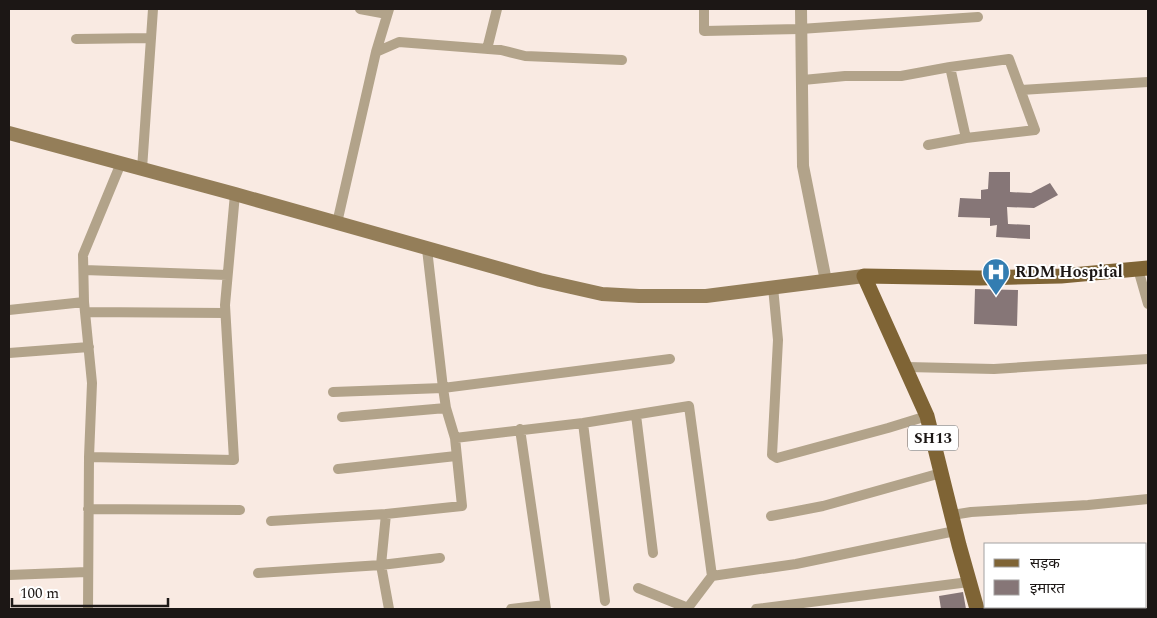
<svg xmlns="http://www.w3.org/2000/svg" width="1157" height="618" font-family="Spectral,'Noto Sans Devanagari',serif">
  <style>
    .building { fill: #867677 }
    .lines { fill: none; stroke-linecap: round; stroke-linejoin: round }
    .minor { stroke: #b2a38a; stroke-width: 10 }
    .tertiary { stroke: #b2a38a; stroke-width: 12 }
    .secondary { stroke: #947e59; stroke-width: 14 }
    .primary { stroke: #7f6435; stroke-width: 15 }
    .labels { text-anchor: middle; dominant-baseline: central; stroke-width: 4; stroke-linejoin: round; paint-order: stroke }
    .shield { fill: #fff; stroke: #605d5b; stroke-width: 1 }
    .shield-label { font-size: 15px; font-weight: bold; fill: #1c1715 }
    .poi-label { font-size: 16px; font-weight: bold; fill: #1c1715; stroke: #fff; text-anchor: start }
  </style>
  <rect width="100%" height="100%" fill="#f9eae2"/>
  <path class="building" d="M989,172H1010V192L1031,193L1050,183L1058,195L1034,208L1007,207L1008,224L1030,225V239L996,237L997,225L990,226V218L958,217L960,198L981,199V190L988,189Z
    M975,289L1018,290L1017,326L974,324Z
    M963,592L966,609H941L939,596Z"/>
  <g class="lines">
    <path class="minor" d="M360,9L387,14
      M704,9V31L800,29L978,17
      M76,39L151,38
      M487,49L497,9
      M376,52L399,42L501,50L525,56L622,60
      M950,67L966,138
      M803,80L845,76H901L950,67L1009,59L1035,130L966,138L928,145
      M1021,90L1148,82
      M142,169L153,9
      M337,223L376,52L389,9
      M427,249L443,388L446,408L455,438L583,423L689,406L712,576
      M1138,269L1148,304
      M84,270L227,275
      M773,287L778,340L772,455L777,458L888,428L927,416
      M9,310L84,302
      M85,312L225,313
      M9,353L89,347
      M907,367L994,369L1148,359
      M333,392L443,388L670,359
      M636,415L653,553
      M342,417L446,408
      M583,423L605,601
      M520,429L546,609
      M89,457L234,460L225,305L235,194
      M338,469L456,456
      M88,509L240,510
      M952,515L971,512L1088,505L1148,499
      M771,516L823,506L941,473
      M271,521L386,514
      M258,573L381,565L440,558
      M9,575L87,572
      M638,588L688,608
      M88,609L89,457L92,383L84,302L83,255L121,163
      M389,609L381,565L386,514L462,506L455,438
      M511,609L545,605
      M687,609L712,576L796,564L955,531
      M756,609L969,582"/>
    <path class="tertiary" d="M801,9L803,166L826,281"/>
    <path class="secondary" d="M9,133L235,194L540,280L602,294L639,296H706L864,276"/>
    <path class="primary" d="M977,609L959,545L927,416L864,276L980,278L1061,276L1148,268"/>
  </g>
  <defs>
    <g id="hospital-pin" transform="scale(1.4375)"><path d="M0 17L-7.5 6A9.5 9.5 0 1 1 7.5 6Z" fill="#337db1" stroke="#fff"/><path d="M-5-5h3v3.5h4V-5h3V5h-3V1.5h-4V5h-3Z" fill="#fff"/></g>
  </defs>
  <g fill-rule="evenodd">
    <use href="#hospital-pin" x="996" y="272"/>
  </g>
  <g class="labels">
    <rect class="shield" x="908" y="425.5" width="50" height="25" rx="4"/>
    <g class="shield-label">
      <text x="933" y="438">SH13</text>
    </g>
    <g class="poi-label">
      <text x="1015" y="272">RDM Hospital</text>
    </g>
  </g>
  <rect width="1157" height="618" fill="none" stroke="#1c1715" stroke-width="20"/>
  <rect x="984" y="543" width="162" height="65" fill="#ffffff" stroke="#a4a2a1"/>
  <rect x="994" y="559" width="25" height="8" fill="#7f6435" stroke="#a4a2a1"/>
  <text x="1030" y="568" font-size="15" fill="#1c1715">सड़क</text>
  <rect x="994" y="580" width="25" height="15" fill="#867677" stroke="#a4a2a1"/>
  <text x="1030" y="593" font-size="15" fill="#1c1715">इमारत</text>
  <path d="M12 598v8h156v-8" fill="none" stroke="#1c1715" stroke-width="2.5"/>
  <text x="20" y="598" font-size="15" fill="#1c1715" stroke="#ffffff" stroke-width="4" paint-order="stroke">100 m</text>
</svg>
